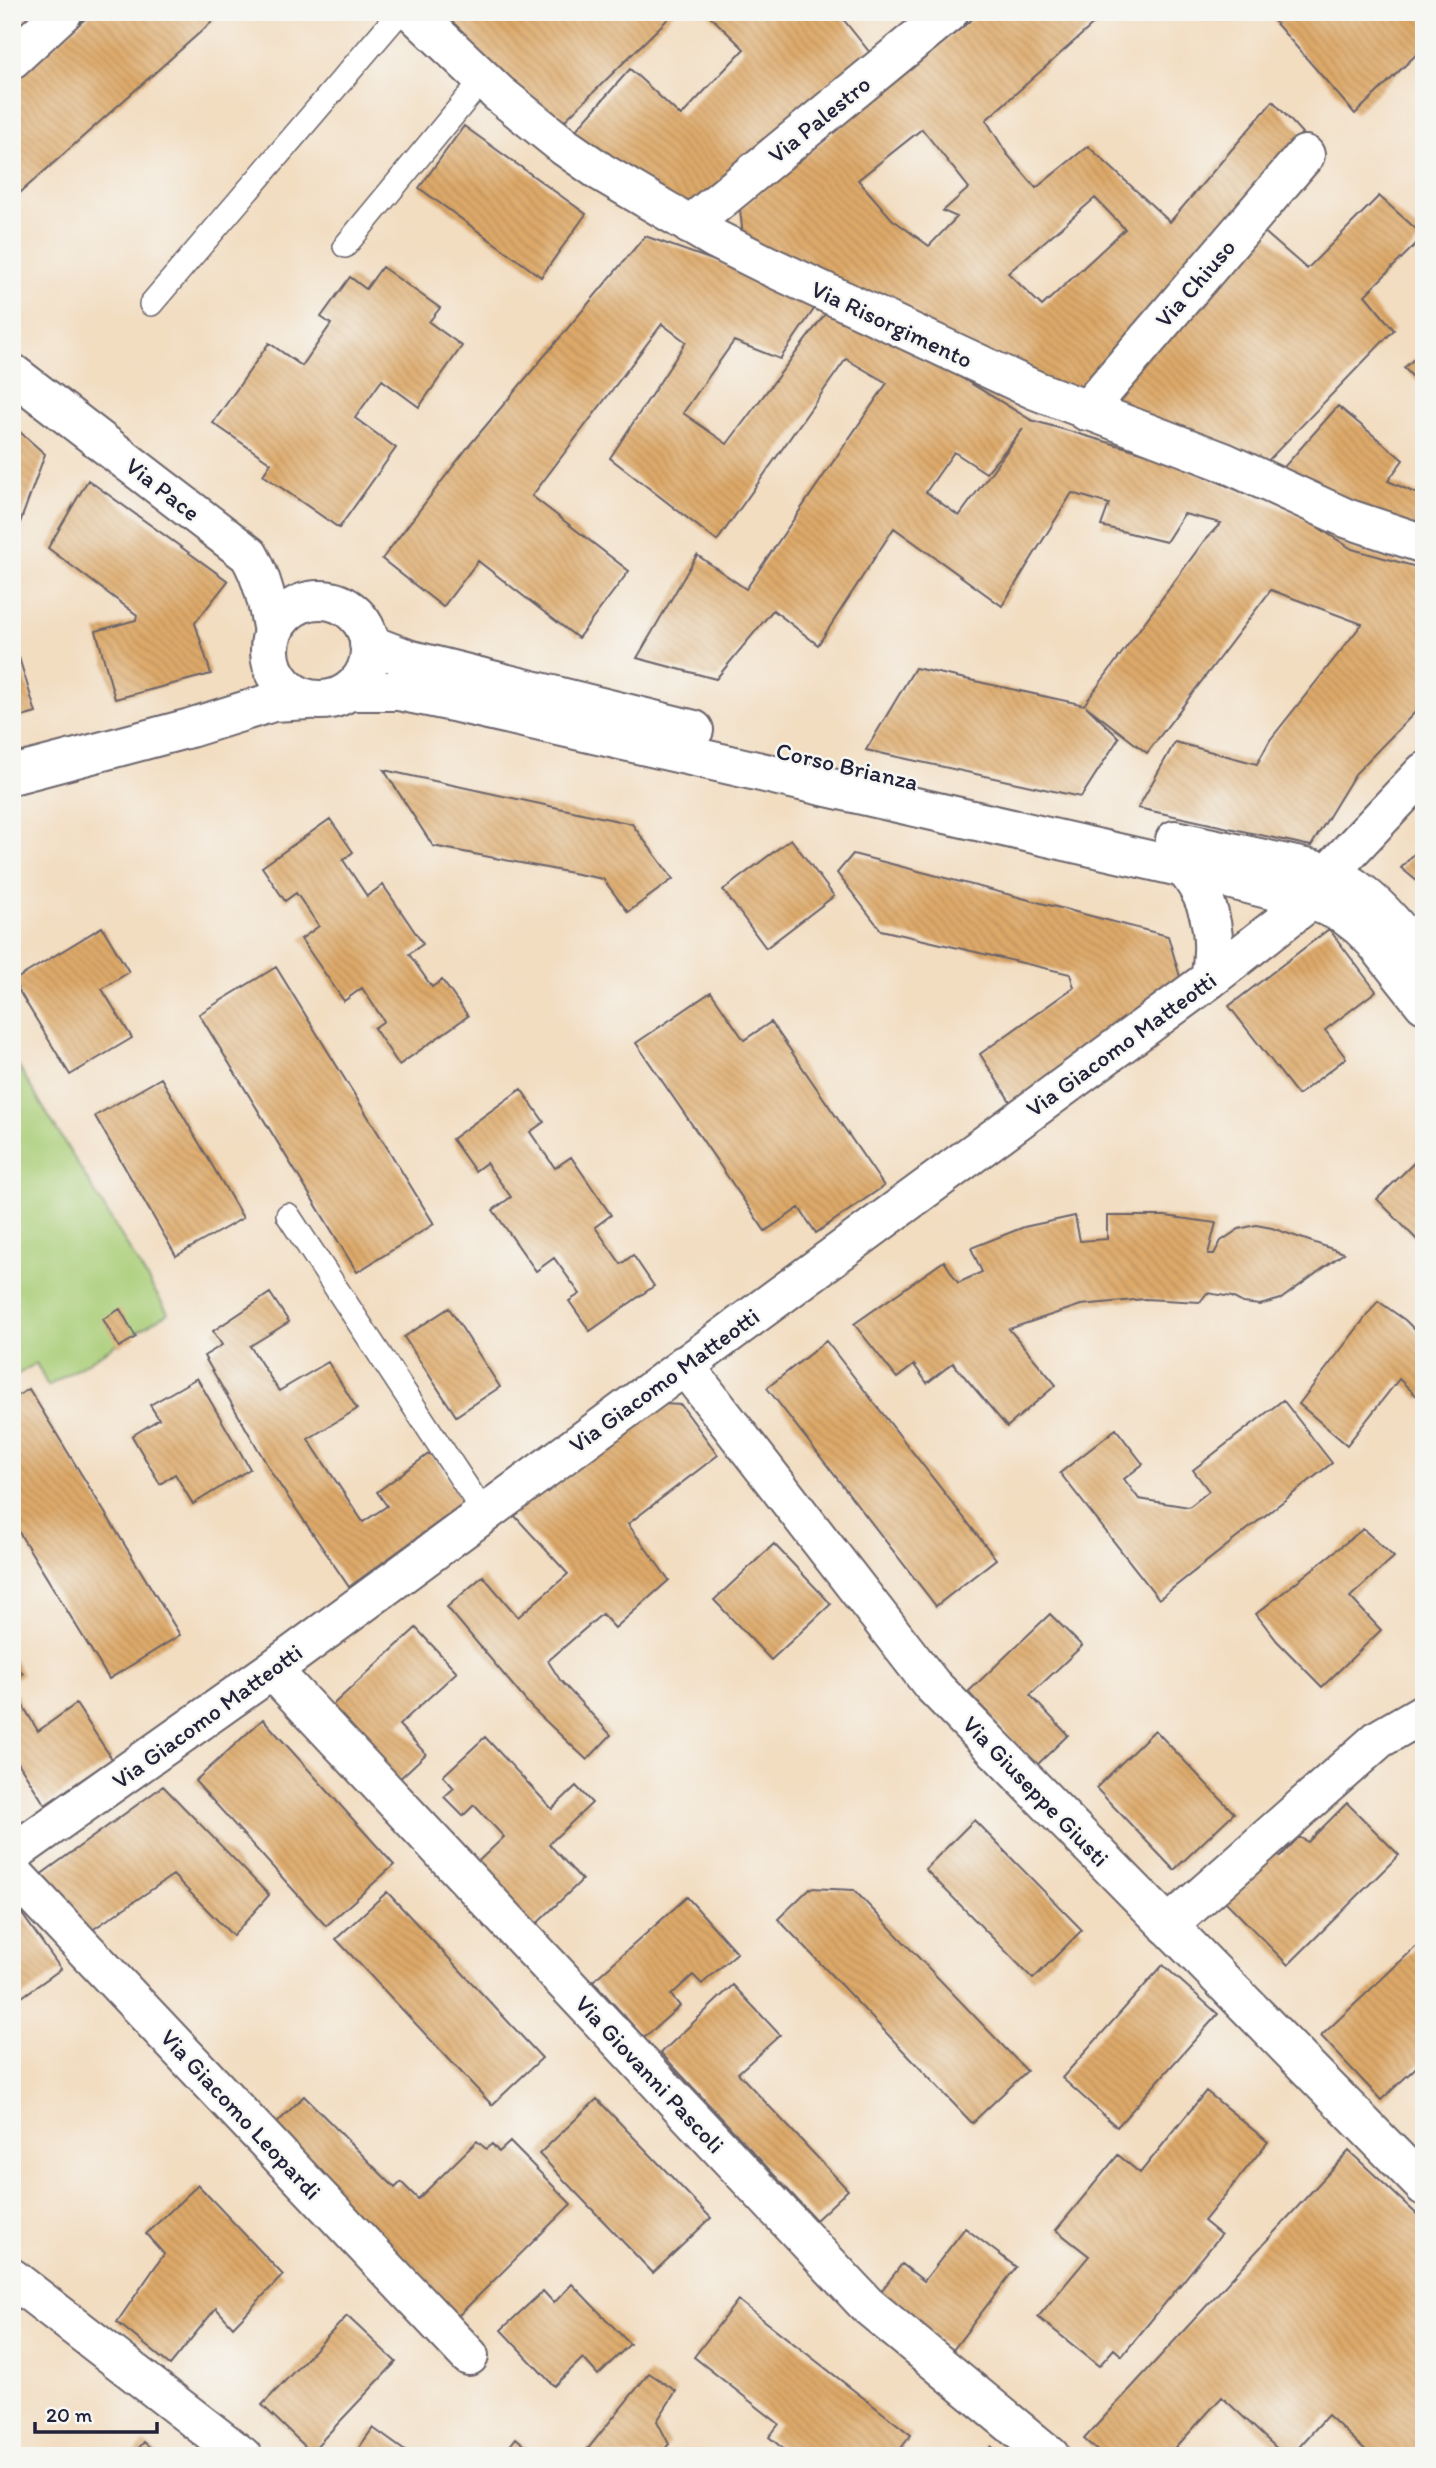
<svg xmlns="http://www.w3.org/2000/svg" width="1436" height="2468" font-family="Itim,sans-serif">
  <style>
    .green { fill: #aace78; stroke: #66785a; stroke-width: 2 }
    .building { fill: url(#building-back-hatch); fill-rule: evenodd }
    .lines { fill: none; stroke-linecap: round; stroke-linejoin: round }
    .service-casing { stroke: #6b636a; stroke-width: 26 }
    .minor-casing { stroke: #6b636a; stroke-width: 42 }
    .secondary-casing { stroke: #6b636a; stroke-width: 42 }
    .service { stroke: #fff; stroke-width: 23 }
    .minor { stroke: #fff; stroke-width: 38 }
    .secondary { stroke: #fff; stroke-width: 38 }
    .labels { text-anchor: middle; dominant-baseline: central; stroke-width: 5; stroke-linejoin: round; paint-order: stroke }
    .street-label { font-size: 24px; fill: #22223b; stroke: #f6f6f2 }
  </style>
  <defs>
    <pattern id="building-back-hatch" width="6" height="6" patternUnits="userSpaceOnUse" patternTransform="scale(1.75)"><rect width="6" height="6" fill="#dda969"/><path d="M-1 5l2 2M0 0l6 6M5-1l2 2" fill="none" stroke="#bd915c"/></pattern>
  </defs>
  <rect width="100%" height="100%" fill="#f6f6f2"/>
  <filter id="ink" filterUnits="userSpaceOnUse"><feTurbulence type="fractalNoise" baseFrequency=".0143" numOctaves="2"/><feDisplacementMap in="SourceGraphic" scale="14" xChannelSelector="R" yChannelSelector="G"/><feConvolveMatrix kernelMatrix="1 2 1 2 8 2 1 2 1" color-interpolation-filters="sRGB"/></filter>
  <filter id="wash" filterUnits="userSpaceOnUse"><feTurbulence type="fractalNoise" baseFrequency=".00686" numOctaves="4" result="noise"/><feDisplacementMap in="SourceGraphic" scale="28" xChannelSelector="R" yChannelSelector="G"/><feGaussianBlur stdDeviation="1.57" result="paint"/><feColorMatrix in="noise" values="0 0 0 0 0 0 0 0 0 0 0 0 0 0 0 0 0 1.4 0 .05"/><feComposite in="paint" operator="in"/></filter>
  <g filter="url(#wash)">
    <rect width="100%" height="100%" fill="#f2ddc1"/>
    <path class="green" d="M12,1056L168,1313L48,1386L36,1363L12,1378Z"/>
    <g id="blocks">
      <path class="building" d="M12,12H27L12,25Z
        M93,12H223L12,200V83Z
        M237,12H263L259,17Z
        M438,12H550L557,20L564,12H675L552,133Z
        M706,12H849L843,19L875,59L694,209L567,140L630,69L681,116L744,49Z
        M981,12H1107L986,120L1007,154L1036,188L1088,146L1170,222L1273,101L1302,133L1082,403L743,237L740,209ZM922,129L969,188L943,211L957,217L929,246L892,219L858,180ZM1095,198L1125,229L1042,306L1008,273Z
        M1266,12H1424V47L1355,114Z
        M464,126L586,214L541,277L419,188Z
        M1379,196L1424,236L1365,295L1394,330L1259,470L1100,408L1253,222L1307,269Z
        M645,236L821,299L780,359L734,341L683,413L727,444L832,305L873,324L1031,420L1162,458L1305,519L1352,549L1424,569V703L1355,774L1311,846L1138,808L1175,742L1257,764L1270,740L1362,624L1271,590L1147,753L1086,706L1119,738L1081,797L866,750L915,668L1084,705L1204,541L1221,523L1184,514L1166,542L1101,526L1109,504L1072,493L1002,606L894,528L818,645L773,610L716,679L637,658L697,555L746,589L887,383L846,359L717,541L610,458L686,342L662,324L532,496L629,571L578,638L478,561L443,607L382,559L468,447ZM1023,429L959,516L926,492L954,452L986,473Z
        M382,267L440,308L429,322L462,346L419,407L382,380L355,418L396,448L339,528L263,475L271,463L213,423L269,343L302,366L331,324L321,317L350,277L366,289Z
        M1424,350V388L1404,368Z
        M1338,406L1403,460L1388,481L1415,493H1424V539L1276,476Z
        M12,425L45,454L13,542H12Z
        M88,480L228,581L195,623L211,674L115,699L96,631L136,620L137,615L48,548Z
        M13,638L36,713L12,720V639Z
        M384,770L632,824L673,879L628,912L603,879L433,846Z
        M330,819L353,852L343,860L367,896L383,885L423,944L409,954L432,987L442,980L468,1016L399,1065L374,1028L384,1021L362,988L344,1001L301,939L319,926L296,893L285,901L262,867Z
        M791,839L834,896L766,948L723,890Z
        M1424,843V887L1401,868Z
        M853,854L1168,936L1183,987L1015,1109L980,1054L1074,987L1070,974L881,930L837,873Z
        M102,927L129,972L102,989L132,1038L70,1075L13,981Z
        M1329,929L1376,991L1325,1030L1346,1058L1298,1095L1229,1006Z
        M276,967L434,1224L357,1272L199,1014Z
        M711,992L744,1040L771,1022L884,1186L816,1233L799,1208L765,1231L636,1043Z
        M161,1078L243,1218L176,1256L95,1116Z
        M521,1089L544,1122L530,1132L555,1168L571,1157L611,1215L595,1227L621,1264L633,1255L654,1286L590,1331L569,1301L580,1294L554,1258L536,1271L493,1210L511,1197L486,1163L475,1171L452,1139Z
        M1424,1153V1247L1377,1199Z
        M1075,1216L1080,1241L1107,1239V1216H1165L1216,1223L1208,1254H1214L1221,1241L1239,1229L1256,1225L1272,1228L1344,1253L1281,1299L1260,1305L1243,1303L1232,1297L1207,1293L1200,1302L1145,1299L1081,1305L1009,1329L1056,1385L1007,1427L953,1363L927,1383L914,1365L897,1378L854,1324L944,1261L958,1283L982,1272L971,1248L1024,1227Z
        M270,1293L289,1322L250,1346L279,1391L328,1362L357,1409L308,1439L363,1522L387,1506L377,1492L430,1453L465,1503L349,1587L273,1475L204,1356L222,1345L213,1331Z
        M1378,1301L1405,1320L1424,1339V1396L1420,1399L1399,1379L1347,1445L1299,1404Z
        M449,1308L500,1387L456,1416L404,1337Z
        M120,1309L136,1337L119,1347L103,1319Z
        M826,1341L996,1559L936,1606L767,1388Z
        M197,1378L250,1469L193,1504L175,1474L160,1484L132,1436L159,1419L150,1405Z
        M29,1389L180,1635L109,1679L12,1521V1399Z
        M1283,1400L1332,1463L1159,1599L1060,1473L1116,1429L1143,1464L1124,1479L1139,1499L1189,1507L1209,1491L1193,1470Z
        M662,1404L681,1405L718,1455L628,1524L669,1580L615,1628L602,1614L548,1661L560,1680L611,1735L587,1760L531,1707L447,1607L483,1576L518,1617L568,1574L512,1513Z
        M1363,1529L1394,1557L1350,1597L1381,1630L1322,1687L1277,1641L1256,1614Z
        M774,1544L831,1604L771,1660L714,1600Z
        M1050,1614L1082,1646L1030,1695L1068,1735L1037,1765L968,1692Z
        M416,1628L457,1672L399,1725L426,1754L394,1784L327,1710Z
        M12,1657L23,1674L12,1680Z
        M12,1687L38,1731L76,1704L112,1759L45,1805L12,1753Z
        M263,1719L394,1865L326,1926L195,1781Z
        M1155,1730L1234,1813L1174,1870L1096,1788Z
        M485,1737L552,1809L576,1786L592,1803L549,1844L582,1880L526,1934L468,1871L504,1837L474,1805L463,1816L444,1797L454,1788L443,1776Z
        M163,1786L269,1895L233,1936L173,1875L82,1937L36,1878Z
        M1347,1803L1399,1855L1288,1965L1222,1898L1271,1848L1280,1857L1299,1837L1308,1842Z
        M974,1820L1082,1930L1033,1979L925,1869Z
        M810,1888L854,1890L1027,2071L972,2123L778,1919Z
        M387,1892L542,2058L492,2105L336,1939Z
        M687,1897L737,1953L702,1984L693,1975L671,1995L680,2006L644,2038L593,1981Z
        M12,1900L61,1969L12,2004Z
        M1424,1939V2060L1381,2100L1321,2036Z
        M1163,1965L1218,2014L1117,2127L1062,2078Z
        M733,1985L780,2035L738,2073L848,2190L816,2220L661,2053Z
        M1206,2091L1268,2142L1204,2221L1221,2235L1122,2356L1114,2349L1099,2366L1038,2317L1089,2256L1056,2230L1118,2155L1140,2173Z
        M304,2096L395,2188L401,2182L418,2199L477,2141L486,2149L492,2144L499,2152L510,2142L571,2204L456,2318L265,2135Z
        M597,2099L711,2218L653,2273L539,2154Z
        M1349,2151L1424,2221V2456H1372L1328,2415L1291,2456H1285L1222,2397L1168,2456H1103L1084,2439Z
        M198,2185L283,2275L233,2327L216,2308L170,2365L117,2322L164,2254L146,2234Z
        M965,2228L1016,2267L953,2350L879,2294L902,2264L924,2281Z
        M572,2284L630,2344L598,2375L583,2358L554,2386L501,2330L543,2291L554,2303Z
        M738,2300L911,2435L895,2456H792L769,2437L779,2424L694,2357Z
        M347,2316L396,2362L311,2452L262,2405Z
        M649,2373L676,2391L657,2421L669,2444L659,2456H582Z
        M373,2428L412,2456H353Z
        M516,2438L537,2456H502Z
        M144,2442L160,2456H132Z
        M991,2446L1003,2456H983Z"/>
    </g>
  </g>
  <g filter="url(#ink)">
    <use href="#blocks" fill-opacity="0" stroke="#6b636a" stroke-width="2"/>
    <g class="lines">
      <g class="service-casing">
        <path id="service" d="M345,246L483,79
          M151,304L400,12
          M288,1215L484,1513"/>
      </g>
      <g class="minor-casing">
        <path id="minor" d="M413,12L498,93L565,147L601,172L713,238L767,265L1035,390L1224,462L1346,518L1424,544
          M12,59L63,12
          M690,225L949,12
          M12,373L249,555C263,579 268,605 273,632
          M1086,411L1305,155
          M1184,868C1212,900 1218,938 1210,979
          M1329,873L1424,772
          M684,1365L932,1685L1424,2186
          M272,1670L867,2305L1050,2456
          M12,1854L272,1670L1210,979L1311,900
          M12,1872L469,2356
          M1168,1926L1379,1739L1424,1713
          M12,2278L242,2456"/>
      </g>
      <g class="secondary-casing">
        <path id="secondary" d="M270 650a50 50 0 1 1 100 0a50 50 0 1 1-100 0Z
          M369,644L411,660L694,730
          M350,691H398L457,703L1184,868L1311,900L1342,913L1360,927L1374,941L1424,1004
          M12,775L190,728L273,702L309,700
          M1175,840L1329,873C1364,889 1388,916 1412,946"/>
      </g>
      <use href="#service" class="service"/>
      <use href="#minor" class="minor"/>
      <use href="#secondary" class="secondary"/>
    </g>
  </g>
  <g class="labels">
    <g class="street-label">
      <text transform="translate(819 119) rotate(-39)">Via Palestro</text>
      <text transform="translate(1195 283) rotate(-49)">Via Chiuso</text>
      <text transform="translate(892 324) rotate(25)">Via Risorgimento</text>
      <text transform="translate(163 489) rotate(38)">Via Pace</text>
      <text transform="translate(847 766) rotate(13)">Corso Brianza</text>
      <text transform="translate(1121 1044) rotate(-36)">Via Giacomo Matteotti</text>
      <text transform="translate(664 1380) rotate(-36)">Via Giacomo Matteotti</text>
      <text transform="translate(207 1716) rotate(-36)">Via Giacomo Matteotti</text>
      <text transform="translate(1036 1791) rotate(46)">Via Giuseppe Giusti</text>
      <text transform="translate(650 2074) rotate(47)">Via Giovanni Pascoli</text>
      <text transform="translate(241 2114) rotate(47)">Via Giacomo Leopardi</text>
    </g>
  </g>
  <rect width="1436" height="2468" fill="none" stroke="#f6f6f2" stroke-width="42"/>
  <path d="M35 2422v10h122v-10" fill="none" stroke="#22223b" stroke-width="3.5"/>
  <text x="46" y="2422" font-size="21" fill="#22223b" stroke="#f6f6f2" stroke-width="5" paint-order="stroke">20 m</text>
</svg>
